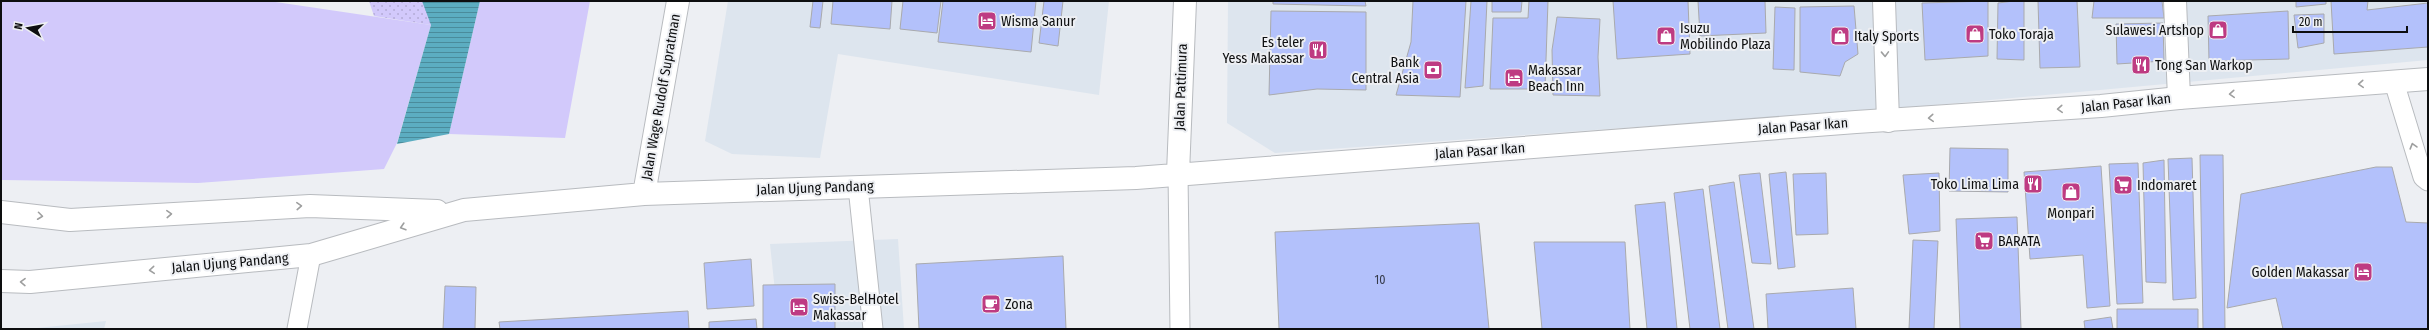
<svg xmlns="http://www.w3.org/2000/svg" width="2429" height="330" font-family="'Fira Sans Condensed',sans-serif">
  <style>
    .built { fill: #dde5ee }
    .grass { fill: url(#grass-dots) }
    .park { fill: #d2c9fb }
    .water { fill: url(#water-rules) }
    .building { fill: #b3c1fb; stroke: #a9aaad }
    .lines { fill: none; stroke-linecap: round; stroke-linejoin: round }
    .lane-casing { stroke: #b8bbbf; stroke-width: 21 }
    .street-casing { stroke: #b8bbbf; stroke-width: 24 }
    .secondary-casing { stroke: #b8bbbf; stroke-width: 24 }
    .lane { stroke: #fff; stroke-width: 19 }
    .street { stroke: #fff; stroke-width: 22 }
    .secondary { stroke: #fff; stroke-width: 22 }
    .oneway { stroke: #9e9f9f }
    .labels { text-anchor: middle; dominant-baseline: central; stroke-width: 4; stroke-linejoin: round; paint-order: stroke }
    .number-label { font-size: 12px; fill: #363b4a }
    .poi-label { font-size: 14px; fill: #0d0e0f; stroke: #edeff3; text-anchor: start }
    .street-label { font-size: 14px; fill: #0d0e0f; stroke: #edeff3 }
  </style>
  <defs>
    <pattern id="grass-dots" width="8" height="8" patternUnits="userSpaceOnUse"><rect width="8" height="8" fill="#d2c9fb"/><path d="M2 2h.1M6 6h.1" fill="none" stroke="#b3abd6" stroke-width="1.8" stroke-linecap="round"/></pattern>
    <pattern id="water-rules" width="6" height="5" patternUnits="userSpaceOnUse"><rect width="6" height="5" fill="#5cadc1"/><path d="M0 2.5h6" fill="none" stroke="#4a8b9b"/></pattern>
  </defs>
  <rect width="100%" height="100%" fill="#edeff3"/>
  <path class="built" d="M728,1H1109L1099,95L838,54L820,158L732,154L705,141Z
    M1228,1H2428V60L1914,107L1275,153L1227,123Z
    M898,239L904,329H779L770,244Z
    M106,321L104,329H27Z"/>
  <path class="grass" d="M369,1H427L437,26L374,16Z"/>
  <path class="park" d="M1,1H269L431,25L397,143L384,169L198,183L3,180H1Z
    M480,1H590L565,138L449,134Z"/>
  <path class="water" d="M422,1H480L449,134L397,144L431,25Z"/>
  <path class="building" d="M813,1H823L820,28L810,27Z
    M833,1H892L890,29L831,24Z
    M903,1H941L937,33L900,29Z
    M943,1H1036L1031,52L938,42Z
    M1044,1H1063L1058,46L1039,43Z
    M1273,1H1365L1366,6L1273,4Z
    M1413,1H1466L1460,97L1396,95L1411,42Z
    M1471,1H1487L1483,86L1465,88Z
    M1492,1H1522L1521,12H1492Z
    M1529,1H1548L1545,89H1490L1493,18H1528Z
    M1613,1H1688L1690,54L1617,59Z
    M1698,1H1765L1766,33L1700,36Z
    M1988,1V56L1925,60L1922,3Z
    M2014,1H2024V60L1997,59L1998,3Z
    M2038,1H2077L2080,67L2040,68Z
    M2094,1H2162L2164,18H2092Z
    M2296,1H2326V4L2296,7Z
    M2331,1H2368L2367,10L2428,3V47L2334,54Z
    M1854,6L1858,54L1845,62L1840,76L1800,72V7Z
    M1775,7L1795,8L1794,70L1773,69Z
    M1271,11L1366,12V90L1317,89L1269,95Z
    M2288,11L2289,59L2209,61L2208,16Z
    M2324,14V43L2298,48L2294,15Z
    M1557,17L1600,19L1598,57L1600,96L1553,95L1552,50Z
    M2163,23L2164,61L2117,64L2116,24Z
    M1950,148L2008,149V192L1949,191Z
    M2200,155H2223L2225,329H2203Z
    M2192,158L2196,298L2173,300L2168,159Z
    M2164,160L2166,283L2146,282L2143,163Z
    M2138,163L2143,303L2117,304L2109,164Z
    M2101,166L2110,306L2087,308L2083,255L2030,259L2024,172Z
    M2376,167H2392L2406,222L2428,223V329H2283L2276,298L2227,308L2241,194Z
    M1786,172L1795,267L1778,269L1769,174Z
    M1760,173L1771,264L1752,263L1739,175Z
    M1826,173L1828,234L1796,235L1793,174Z
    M1939,173L1940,231L1909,234L1903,175Z
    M1734,182L1754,329H1728L1709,186Z
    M1703,189L1720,329H1690L1674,193Z
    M1665,202L1677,329H1647L1635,205Z
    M2017,217L2021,329H1960L1956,219Z
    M1479,223L1489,329H1279L1275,232Z
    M1913,240L1938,241L1934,329H1909Z
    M1534,242H1625L1630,329H1542Z
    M1063,256L1066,329H919L916,264Z
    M751,259L754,306L707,309L704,263Z
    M835,284V329H763V285Z
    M445,286L476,287L475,329H443Z
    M1853,288L1856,329H1768L1766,294Z
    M2117,309H2198V329H2117Z
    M688,311L689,329H500L499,322Z
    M2111,317L2113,329H2085L2084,321Z
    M756,319L757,329H709V322Z"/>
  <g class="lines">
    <g class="lane-casing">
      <path id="lane" d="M2394,82L2423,177L2428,181
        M1178,173L1180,329
        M858,187L873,329
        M297,329L311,255"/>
    </g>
    <g class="street-casing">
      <path id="street" d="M1884,1L1888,121
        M2175,1L2179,98"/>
    </g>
    <g class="secondary-casing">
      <path id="secondary" d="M1178,173L1185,1
        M644,194L678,1
        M1,212L70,220L310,206L437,211
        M1,281L30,282L311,255L464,210L644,194L1136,178L1856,122L2101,106L2179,98L2428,79"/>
    </g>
    <use href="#lane" class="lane"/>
    <use href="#street" class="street"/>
    <use href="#secondary" class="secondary"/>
  </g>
  <defs><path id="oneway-chevron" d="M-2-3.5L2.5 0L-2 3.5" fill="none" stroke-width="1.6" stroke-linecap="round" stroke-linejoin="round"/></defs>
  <g class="oneway">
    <use href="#oneway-chevron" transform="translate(1885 54) rotate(88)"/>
    <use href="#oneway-chevron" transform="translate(2361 84) rotate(176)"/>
    <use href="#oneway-chevron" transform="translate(2232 94) rotate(176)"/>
    <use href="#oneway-chevron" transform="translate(2060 109) rotate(176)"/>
    <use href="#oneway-chevron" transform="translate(1931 118) rotate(176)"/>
    <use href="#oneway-chevron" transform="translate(2413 146) rotate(-106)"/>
    <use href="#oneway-chevron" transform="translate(299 206) rotate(-3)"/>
    <use href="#oneway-chevron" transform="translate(169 214) rotate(-3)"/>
    <use href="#oneway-chevron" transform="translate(40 216) rotate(7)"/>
    <use href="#oneway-chevron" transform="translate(403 227) rotate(163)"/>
    <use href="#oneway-chevron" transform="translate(152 270) rotate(175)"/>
    <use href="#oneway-chevron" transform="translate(23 282) rotate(-179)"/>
  </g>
  <defs>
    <g id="hotel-square" transform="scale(1)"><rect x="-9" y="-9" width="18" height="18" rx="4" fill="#be3b82" stroke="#edeff3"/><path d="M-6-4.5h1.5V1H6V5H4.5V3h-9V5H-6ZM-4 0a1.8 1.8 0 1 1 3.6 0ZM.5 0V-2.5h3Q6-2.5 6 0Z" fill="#fff"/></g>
    <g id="shop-square" transform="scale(1)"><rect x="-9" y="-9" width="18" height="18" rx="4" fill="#be3b82" stroke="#edeff3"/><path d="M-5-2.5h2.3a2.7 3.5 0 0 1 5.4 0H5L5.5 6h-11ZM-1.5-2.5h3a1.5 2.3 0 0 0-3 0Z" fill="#fff"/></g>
    <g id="restaurant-square" transform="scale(1)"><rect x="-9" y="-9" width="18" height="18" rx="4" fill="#be3b82" stroke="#edeff3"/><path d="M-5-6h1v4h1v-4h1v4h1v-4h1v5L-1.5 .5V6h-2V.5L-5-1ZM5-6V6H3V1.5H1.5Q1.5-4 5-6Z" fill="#fff"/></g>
    <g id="bank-square" transform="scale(1)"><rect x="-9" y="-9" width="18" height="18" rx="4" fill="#be3b82" stroke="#edeff3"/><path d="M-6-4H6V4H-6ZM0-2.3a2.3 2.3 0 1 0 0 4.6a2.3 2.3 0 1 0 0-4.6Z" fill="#fff"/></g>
    <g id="supermarket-square" transform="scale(1)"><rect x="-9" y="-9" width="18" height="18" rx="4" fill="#be3b82" stroke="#edeff3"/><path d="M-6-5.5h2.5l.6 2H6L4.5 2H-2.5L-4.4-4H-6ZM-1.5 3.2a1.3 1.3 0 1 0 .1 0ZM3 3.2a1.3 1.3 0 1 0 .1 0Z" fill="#fff"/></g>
    <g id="cafe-square" transform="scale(1)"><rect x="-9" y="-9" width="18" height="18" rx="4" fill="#be3b82" stroke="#edeff3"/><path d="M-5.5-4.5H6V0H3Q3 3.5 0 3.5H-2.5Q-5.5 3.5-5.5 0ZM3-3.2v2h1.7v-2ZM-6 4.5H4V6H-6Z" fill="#fff"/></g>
  </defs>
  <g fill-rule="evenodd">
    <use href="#hotel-square" x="987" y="21"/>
    <use href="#shop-square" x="2218" y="30"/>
    <use href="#shop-square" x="1975" y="34"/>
    <use href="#shop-square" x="1666" y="36"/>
    <use href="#shop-square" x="1840" y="36"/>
    <use href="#restaurant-square" x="1318" y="50"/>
    <use href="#restaurant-square" x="2141" y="65"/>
    <use href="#bank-square" x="1433" y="70"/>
    <use href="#hotel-square" x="1514" y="78"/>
    <use href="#restaurant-square" x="2033" y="184"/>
    <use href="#supermarket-square" x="2123" y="185"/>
    <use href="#shop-square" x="2071" y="192"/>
    <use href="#supermarket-square" x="1984" y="241"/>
    <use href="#hotel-square" x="2363" y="272"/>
    <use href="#cafe-square" x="991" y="304"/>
    <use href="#hotel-square" x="799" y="307"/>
  </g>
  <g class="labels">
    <g class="number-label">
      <text x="1380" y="280">10</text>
    </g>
    <g class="poi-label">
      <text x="1001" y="21">Wisma Sanur</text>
      <text x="1680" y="28">Isuzu<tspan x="1680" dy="16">Mobilindo Plaza</tspan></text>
      <text x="2204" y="30" text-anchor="end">Sulawesi Artshop</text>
      <text x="1989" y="34">Toko Toraja</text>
      <text x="1854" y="36">Italy Sports</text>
      <text x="1304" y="42" text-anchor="end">Es teler<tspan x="1304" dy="16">Yess Makassar</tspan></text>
      <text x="1419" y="62" text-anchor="end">Bank<tspan x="1419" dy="16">Central Asia</tspan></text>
      <text x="2155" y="65">Tong San Warkop</text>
      <text x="1528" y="70">Makassar<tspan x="1528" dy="16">Beach Inn</tspan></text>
      <text x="2019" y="184" text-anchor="end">Toko Lima Lima</text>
      <text x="2137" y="185">Indomaret</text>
      <text x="2071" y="213" text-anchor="middle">Monpari</text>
      <text x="1998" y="241">BARATA</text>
      <text x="2349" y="272" text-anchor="end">Golden Makassar</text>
      <text x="813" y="299">Swiss-BelHotel<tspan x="813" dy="16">Makassar</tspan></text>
      <text x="1005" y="304">Zona</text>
    </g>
    <g class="street-label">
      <text transform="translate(1181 87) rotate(-88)">Jalan Pattimura</text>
      <text transform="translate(661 97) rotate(-80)">Jalan Wage Rudolf Supratman</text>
      <text transform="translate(2126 103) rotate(-6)">Jalan Pasar Ikan</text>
      <text transform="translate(1803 126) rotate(-4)">Jalan Pasar Ikan</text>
      <text transform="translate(1480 151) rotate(-4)">Jalan Pasar Ikan</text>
      <text transform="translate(815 188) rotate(-2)">Jalan Ujung Pandang</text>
      <text transform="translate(230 263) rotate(-5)">Jalan Ujung Pandang</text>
    </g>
  </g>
  <rect width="2429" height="330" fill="none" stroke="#0d0e0f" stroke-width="4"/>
  <g transform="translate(28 28) rotate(281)" stroke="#edeff3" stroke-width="3" paint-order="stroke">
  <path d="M0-3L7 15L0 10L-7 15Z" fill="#0d0e0f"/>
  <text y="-6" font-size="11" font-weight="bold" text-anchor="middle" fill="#0d0e0f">N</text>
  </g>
  <path d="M2293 26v6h114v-6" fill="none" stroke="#0d0e0f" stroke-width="2"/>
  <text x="2299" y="26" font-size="12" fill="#0d0e0f" stroke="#edeff3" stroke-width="3" paint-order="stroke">20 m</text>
</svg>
